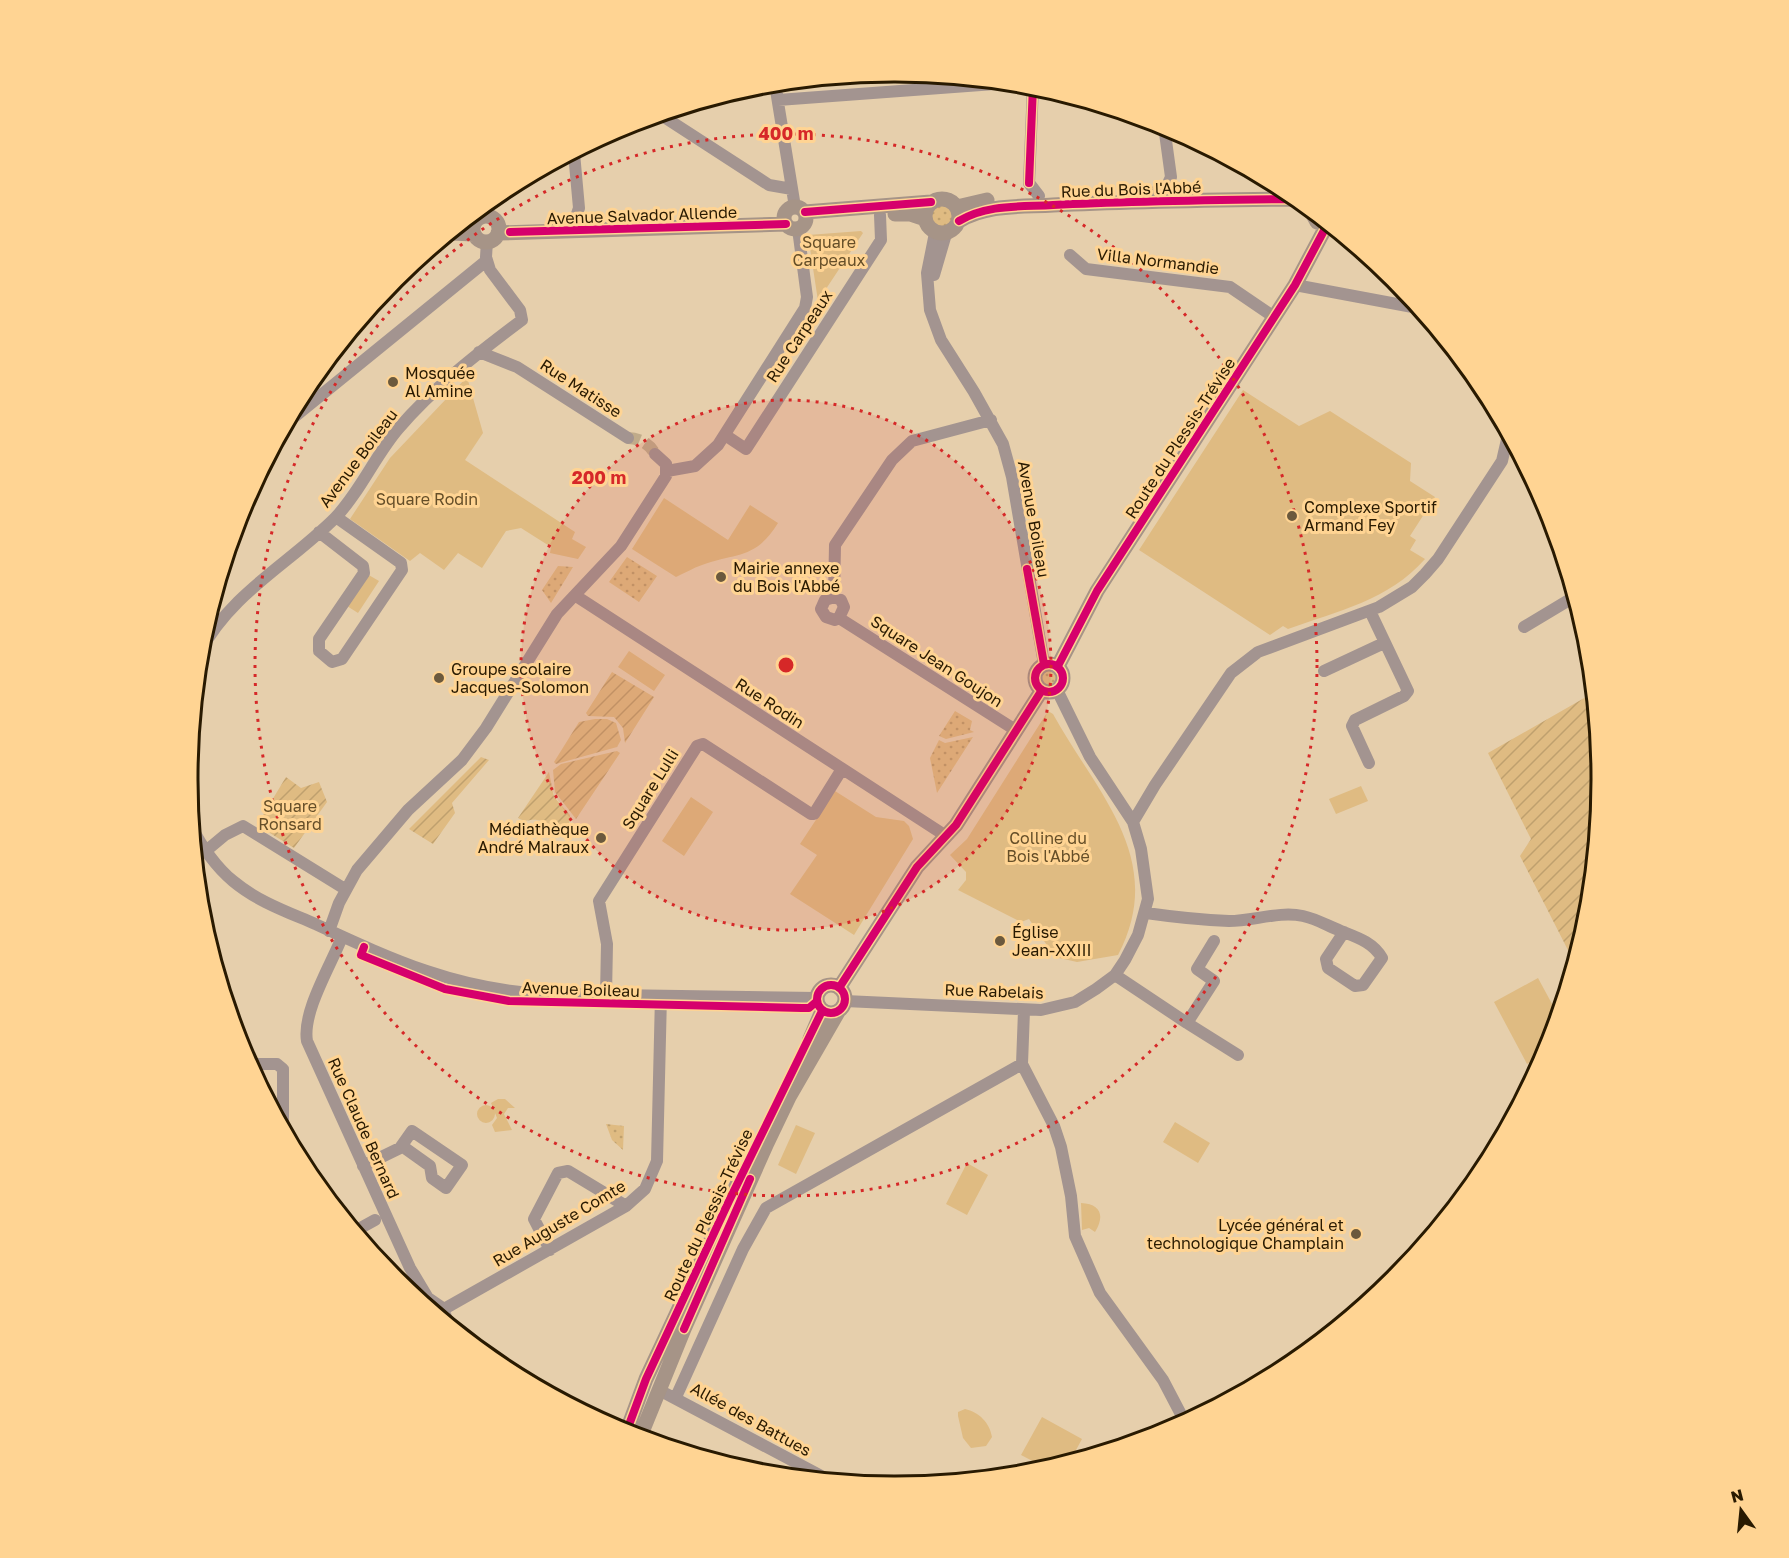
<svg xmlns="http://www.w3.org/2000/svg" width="1789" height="1558" font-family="'Golos Text',sans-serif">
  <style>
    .grass { fill: url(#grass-dots) }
    .park { fill: #dfbb82 }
    .garden { fill: url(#garden-furrows) }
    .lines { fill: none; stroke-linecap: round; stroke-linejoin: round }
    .minor-tunnel { stroke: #c0ab8a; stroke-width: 12; stroke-dasharray: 12 6; stroke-linecap: butt }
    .minor { stroke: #a39490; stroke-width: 12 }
    .major { stroke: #a69487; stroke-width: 15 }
    .cycleway-casing { stroke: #ffd493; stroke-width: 11 }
    .cycleway { stroke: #d6006c; stroke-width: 8 }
    .ring { fill: none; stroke: #d62828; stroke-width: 3; stroke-dasharray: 3 6 }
    .poi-dot { fill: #6b593d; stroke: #ffd493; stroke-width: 2 }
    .labels { text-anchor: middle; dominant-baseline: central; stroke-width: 6; stroke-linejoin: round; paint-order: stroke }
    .street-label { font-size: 16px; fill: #291a01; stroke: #ffd493 }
    .park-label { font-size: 16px; fill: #654e28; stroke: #ffd493 }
    .poi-label { font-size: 16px; fill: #291a01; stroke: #ffd493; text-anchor: start }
    .rim { fill: none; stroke: #291a01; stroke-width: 3 }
    .centre { fill: #d62828; stroke: #ffd493; stroke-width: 3 }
    .ring-label { font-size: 18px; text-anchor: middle; font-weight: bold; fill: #d62828; stroke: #ffd493; stroke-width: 6; stroke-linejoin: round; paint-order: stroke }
  </style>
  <defs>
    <pattern id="grass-dots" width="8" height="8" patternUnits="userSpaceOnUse" patternTransform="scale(1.5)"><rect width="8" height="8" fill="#dfbb82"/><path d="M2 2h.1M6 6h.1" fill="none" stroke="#bfa06e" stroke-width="1.8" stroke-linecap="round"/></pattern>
    <pattern id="garden-furrows" width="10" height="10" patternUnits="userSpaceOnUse" patternTransform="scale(1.5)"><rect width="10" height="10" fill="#dfbb82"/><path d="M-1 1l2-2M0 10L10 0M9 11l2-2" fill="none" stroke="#bfa06e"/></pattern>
  </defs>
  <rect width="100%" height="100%" fill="#e6cfac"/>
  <path class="grass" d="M931 217a11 11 0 1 1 22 0a11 11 0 1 1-22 0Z
    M627,557L657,576L639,602L609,582Z
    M558,566L573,567L551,603L542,590Z
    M1042 678a8 8 0 1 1 16 0a8 8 0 1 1-16 0Z
    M955,711L972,721L970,730L974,732L946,739L939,736Z
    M973,737L937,793L930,758L939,740L945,743Z
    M606,1124L624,1126L623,1150L612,1140Z"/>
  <path class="park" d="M861,231L863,233L818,301L808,235Z
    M467,377L483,433L465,460L575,532L572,539L586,547L578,559L550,553L551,547L521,528L506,531L482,568L458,553L444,570L420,553L410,561L350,519L390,458Z
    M1243,390L1299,426L1330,411L1411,463L1410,481L1435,497L1410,536L1416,540L1410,550L1425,559C1389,600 1338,611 1288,629L1283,626L1270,635L1139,550Z
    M664,498L728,540L750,505L778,523C755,560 737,552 702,565C693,568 685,573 676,577L632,549Z
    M367,574L379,581L358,613L347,606Z
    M629,651L665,675L654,691L618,667Z
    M1048,711L1053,714C1097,794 1168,859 1118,955L1077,962L1055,957L1029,919L1021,922L958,890L966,880V872L950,855L967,839Z
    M1361,786L1368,801L1336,814L1329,799Z
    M835,791L876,817L904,821L909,826L913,839L854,935L790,894L817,855L800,844Z
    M691,797L713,812L684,856L662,841Z
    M1538,978L1558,1015L1545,1055L1527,1064L1494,1002Z
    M498,1099H505L515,1108H508L504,1114L512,1130L495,1132L492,1125L497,1118L491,1103Z
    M477 1114a9 9 0 1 1 18 0a9 9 0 1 1-18 0Z
    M1175,1122L1210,1143L1198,1163L1163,1142Z
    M796,1125L815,1133L796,1174L778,1165Z
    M967,1163L988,1175L967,1215L946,1204Z
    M1081,1203C1101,1204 1105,1216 1095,1232L1089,1228L1082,1230Z
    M965,1409C979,1412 990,1423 992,1437L986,1446L971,1448L963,1438L958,1416V1412Z
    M1042,1417L1082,1439L1070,1461L1046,1468L1021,1455Z"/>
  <path class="garden" d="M612,672L654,697L625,743L623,728L614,717L588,716L586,713Z
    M1593,693L1601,779L1588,917L1574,962L1520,856L1531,839L1488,753Z
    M595,719H607L616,723L621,740L617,747L556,764L554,762L579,722Z
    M617,751L620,753L576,819L555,792L553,770L561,764Z
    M481,757L489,760L452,803L455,813L433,844L409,829Z
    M549,772L554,797L570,815V821L565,829C552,831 548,820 537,820C530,819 526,823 518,818Z
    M286,777L301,788L319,782L327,802L294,848L257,825Z"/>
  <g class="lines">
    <path class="minor-tunnel" d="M628,438C639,438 650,444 655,454"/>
    <path class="minor" d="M775,84L795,207
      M1033,86L1029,183L1039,196
      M778,100L1008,83
      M661,115L769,185L792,189
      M574,153L579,208L574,223
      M1155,192L1167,186L1171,177L1164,126
      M480,209L483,216
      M935,233L927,273L930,310L941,340L974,392L1003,444L1012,477L1044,664
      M1070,255L1086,269L1230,287L1274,317
      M934,275L946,234
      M1295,285L1418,308
      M479,352L517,367L628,438
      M288,422L486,261
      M725,435L746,449L881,240L880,215
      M667,471L695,466L718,445L805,308L807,297L798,229
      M319,532L363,566L364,573L319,639V651L332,662L342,659L402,570L401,563L336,517
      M576,596L946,836
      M834,597L835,545L892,460L912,441L991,420
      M839,618L844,607L841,600L834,597L825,600L821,609L826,617L835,620L839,618L1017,731
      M1524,627L1574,597
      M200,652C231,593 289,564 335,518C360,492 375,456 398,429C434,387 478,353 522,320L520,310L490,270L486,257L487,241
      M1324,671L1384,643
      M1369,763L1352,726L1355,720L1404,696L1408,691L1370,611
      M1133,822L1155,785L1231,673L1258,652L1379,607L1412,587L1425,574L1438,559L1502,461L1508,435
      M192,827C201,846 217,868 233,881C257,901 285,911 313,923C393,960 457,990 546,994L816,998
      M207,850L225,835L243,826L345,889
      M1146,913C1174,917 1201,920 1229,921C1253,921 1279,911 1303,916C1317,919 1328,926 1341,931C1356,937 1373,942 1382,958L1363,985L1355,986L1328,968L1326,959L1344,932
      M329,931L339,903L357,870L408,810L462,760L486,728L557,614L621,546L666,476V464L655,454
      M342,937C331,965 302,1012 307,1041L410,1268L428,1298L444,1309
      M1214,941L1197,969L1214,981L1187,1023L1238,1055
      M1115,975L1187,1023
      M606,995L607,944L599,901L697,746L703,744L811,814H814L842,769
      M845,1001L1041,1010L1075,1002L1096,989L1115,975L1125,960L1138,935L1148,899L1141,849L1133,822L1090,757L1057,690
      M1024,1011L1022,1064L1054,1126L1061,1147L1071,1196L1075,1236L1100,1293L1163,1380L1185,1422
      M249,1064H277L283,1069V1128
      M363,1166L400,1148L412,1131L462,1165L446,1188L432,1178L430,1166L402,1146
      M355,1231L375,1220
      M550,1250L534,1219L558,1173L568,1171L626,1206
      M444,1309L626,1206L645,1189L657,1161L661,996
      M444,1309L447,1322
      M659,1390L827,1479
      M676,1397L743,1249L766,1208L1022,1064"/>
    <path class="major" d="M925 216a17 17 0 1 1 34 0a17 17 0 1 1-34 0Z
      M784 218a11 11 0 1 1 22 0a11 11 0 1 1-22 0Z
      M957,207L987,200
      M1310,209L1317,222L1328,225
      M805,212L931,202
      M895,214H910L925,219
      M473 229a13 13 0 1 1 26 0a13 13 0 1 1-26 0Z
      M959,221C987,204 1021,207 1053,205C1133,201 1213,200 1293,199L1306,206
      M451,233L474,234
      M498,233L786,224
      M1035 678a14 14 0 1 1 28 0a14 14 0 1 1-28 0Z
      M1058,666L1097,591L1295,285L1327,225
      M817 999a14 14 0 1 1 28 0a14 14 0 1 1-28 0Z
      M839,988L917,867L956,825L1042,690
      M810,1039L822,1011
      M626,1433L646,1379L741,1176
      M640,1437L684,1329L767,1143L789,1097L838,1012"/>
    <g class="cycleway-casing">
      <path id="cycleway" d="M1029,183L1033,86
        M805,212L931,202
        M959,221C987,204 1021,207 1053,205C1133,201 1213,200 1293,199L1306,206
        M510,232L786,224
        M1027,569L1044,664
        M1035 678a14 14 0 1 1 28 0a14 14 0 1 1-28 0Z
        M1058,666L1097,591L1295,285L1327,225
        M364,947L361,955L445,989L509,1001L802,1008H809L816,1002
        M817 999a14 14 0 1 1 28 0a14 14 0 1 1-28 0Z
        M839,988L917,867L956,825L1042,690
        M684,1329L750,1179
        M626,1433L646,1379L729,1201L822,1011"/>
    </g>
    <use href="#cycleway" class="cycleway"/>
  </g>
  <circle cx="786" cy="665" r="265" fill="#d62828" fill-opacity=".12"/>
  <g class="ring">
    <circle cx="786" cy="665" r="265"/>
    <circle cx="786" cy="665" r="531"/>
  </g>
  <g class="poi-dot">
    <circle cx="393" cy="382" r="6"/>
    <circle cx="1292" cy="516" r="6"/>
    <circle cx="721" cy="577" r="6"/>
    <circle cx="439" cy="678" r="6"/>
    <circle cx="601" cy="838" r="6"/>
    <circle cx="1000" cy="941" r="6"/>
    <circle cx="1356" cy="1234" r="6"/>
  </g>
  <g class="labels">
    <g class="street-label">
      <text transform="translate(1131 189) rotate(-2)">Rue du Bois l'Abbé</text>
      <text transform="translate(642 215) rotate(-2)">Avenue Salvador Allende</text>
      <text transform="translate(1158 261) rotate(7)">Villa Normandie</text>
      <text transform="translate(799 336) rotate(-57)">Rue Carpeaux</text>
      <text transform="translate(581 388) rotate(33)">Rue Matisse</text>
      <text transform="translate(1180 438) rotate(-57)">Route du Plessis-Trévise</text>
      <text transform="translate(358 458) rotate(-53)">Avenue Boileau</text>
      <text transform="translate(1034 519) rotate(80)">Avenue Boileau</text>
      <text transform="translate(937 661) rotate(33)">Square Jean Goujon</text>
      <text transform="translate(770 703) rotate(33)">Rue Rodin</text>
      <text transform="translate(650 789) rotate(-58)">Square Lulli</text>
      <text transform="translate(581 989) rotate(2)">Avenue Boileau</text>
      <text transform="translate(994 991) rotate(2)">Rue Rabelais</text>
      <text transform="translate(364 1128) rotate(66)">Rue Claude Bernard</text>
      <text transform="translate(708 1215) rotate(-65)">Route du Plessis-Trévise</text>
      <text transform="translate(559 1223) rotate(-31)">Rue Auguste Comte</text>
      <text transform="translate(751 1419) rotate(29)">Allée des Battues</text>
    </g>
    <g class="park-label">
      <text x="829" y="242">Square<tspan x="829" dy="18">Carpeaux</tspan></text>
      <text x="427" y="499">Square Rodin</text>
      <text x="290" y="806">Square<tspan x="290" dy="18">Ronsard</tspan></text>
      <text x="1048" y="838">Colline du<tspan x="1048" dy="18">Bois l'Abbé</tspan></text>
    </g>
    <g class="poi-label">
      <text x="405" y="373">Mosquée<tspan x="405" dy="18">Al Amine</tspan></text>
      <text x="1304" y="507">Complexe Sportif<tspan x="1304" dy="18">Armand Fey</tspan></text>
      <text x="733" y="568">Mairie annexe<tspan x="733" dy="18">du Bois l'Abbé</tspan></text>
      <text x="451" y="669">Groupe scolaire<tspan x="451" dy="18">Jacques-Solomon</tspan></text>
      <text x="589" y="829" text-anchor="end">Médiathèque<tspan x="589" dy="18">André Malraux</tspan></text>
      <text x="1012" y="932">Église<tspan x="1012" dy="18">Jean-XXIII</tspan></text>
      <text x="1344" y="1225" text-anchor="end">Lycée général et<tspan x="1344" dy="18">technologique Champlain</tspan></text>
    </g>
  </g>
  <path d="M0 0H1789V1558H0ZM894 82H895A696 696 0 0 1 1591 778V780A696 696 0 0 1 895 1476H894A696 696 0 0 1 198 780V778A696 696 0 0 1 894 82Z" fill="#ffd493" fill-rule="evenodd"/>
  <path class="rim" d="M894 82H895A696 696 0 0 1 1591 778V780A696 696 0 0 1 895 1476H894A696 696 0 0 1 198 780V778A696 696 0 0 1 894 82Z"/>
  <circle cx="786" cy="665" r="9" class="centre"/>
  <g class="ring-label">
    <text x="786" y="140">400 m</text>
    <text x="599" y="484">200 m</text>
  </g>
  <g transform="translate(1741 1510) rotate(345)" stroke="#ffd493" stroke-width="4.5" paint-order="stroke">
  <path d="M0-4.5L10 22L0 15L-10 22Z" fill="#291a01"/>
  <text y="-9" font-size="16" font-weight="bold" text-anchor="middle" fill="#291a01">N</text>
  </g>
</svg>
